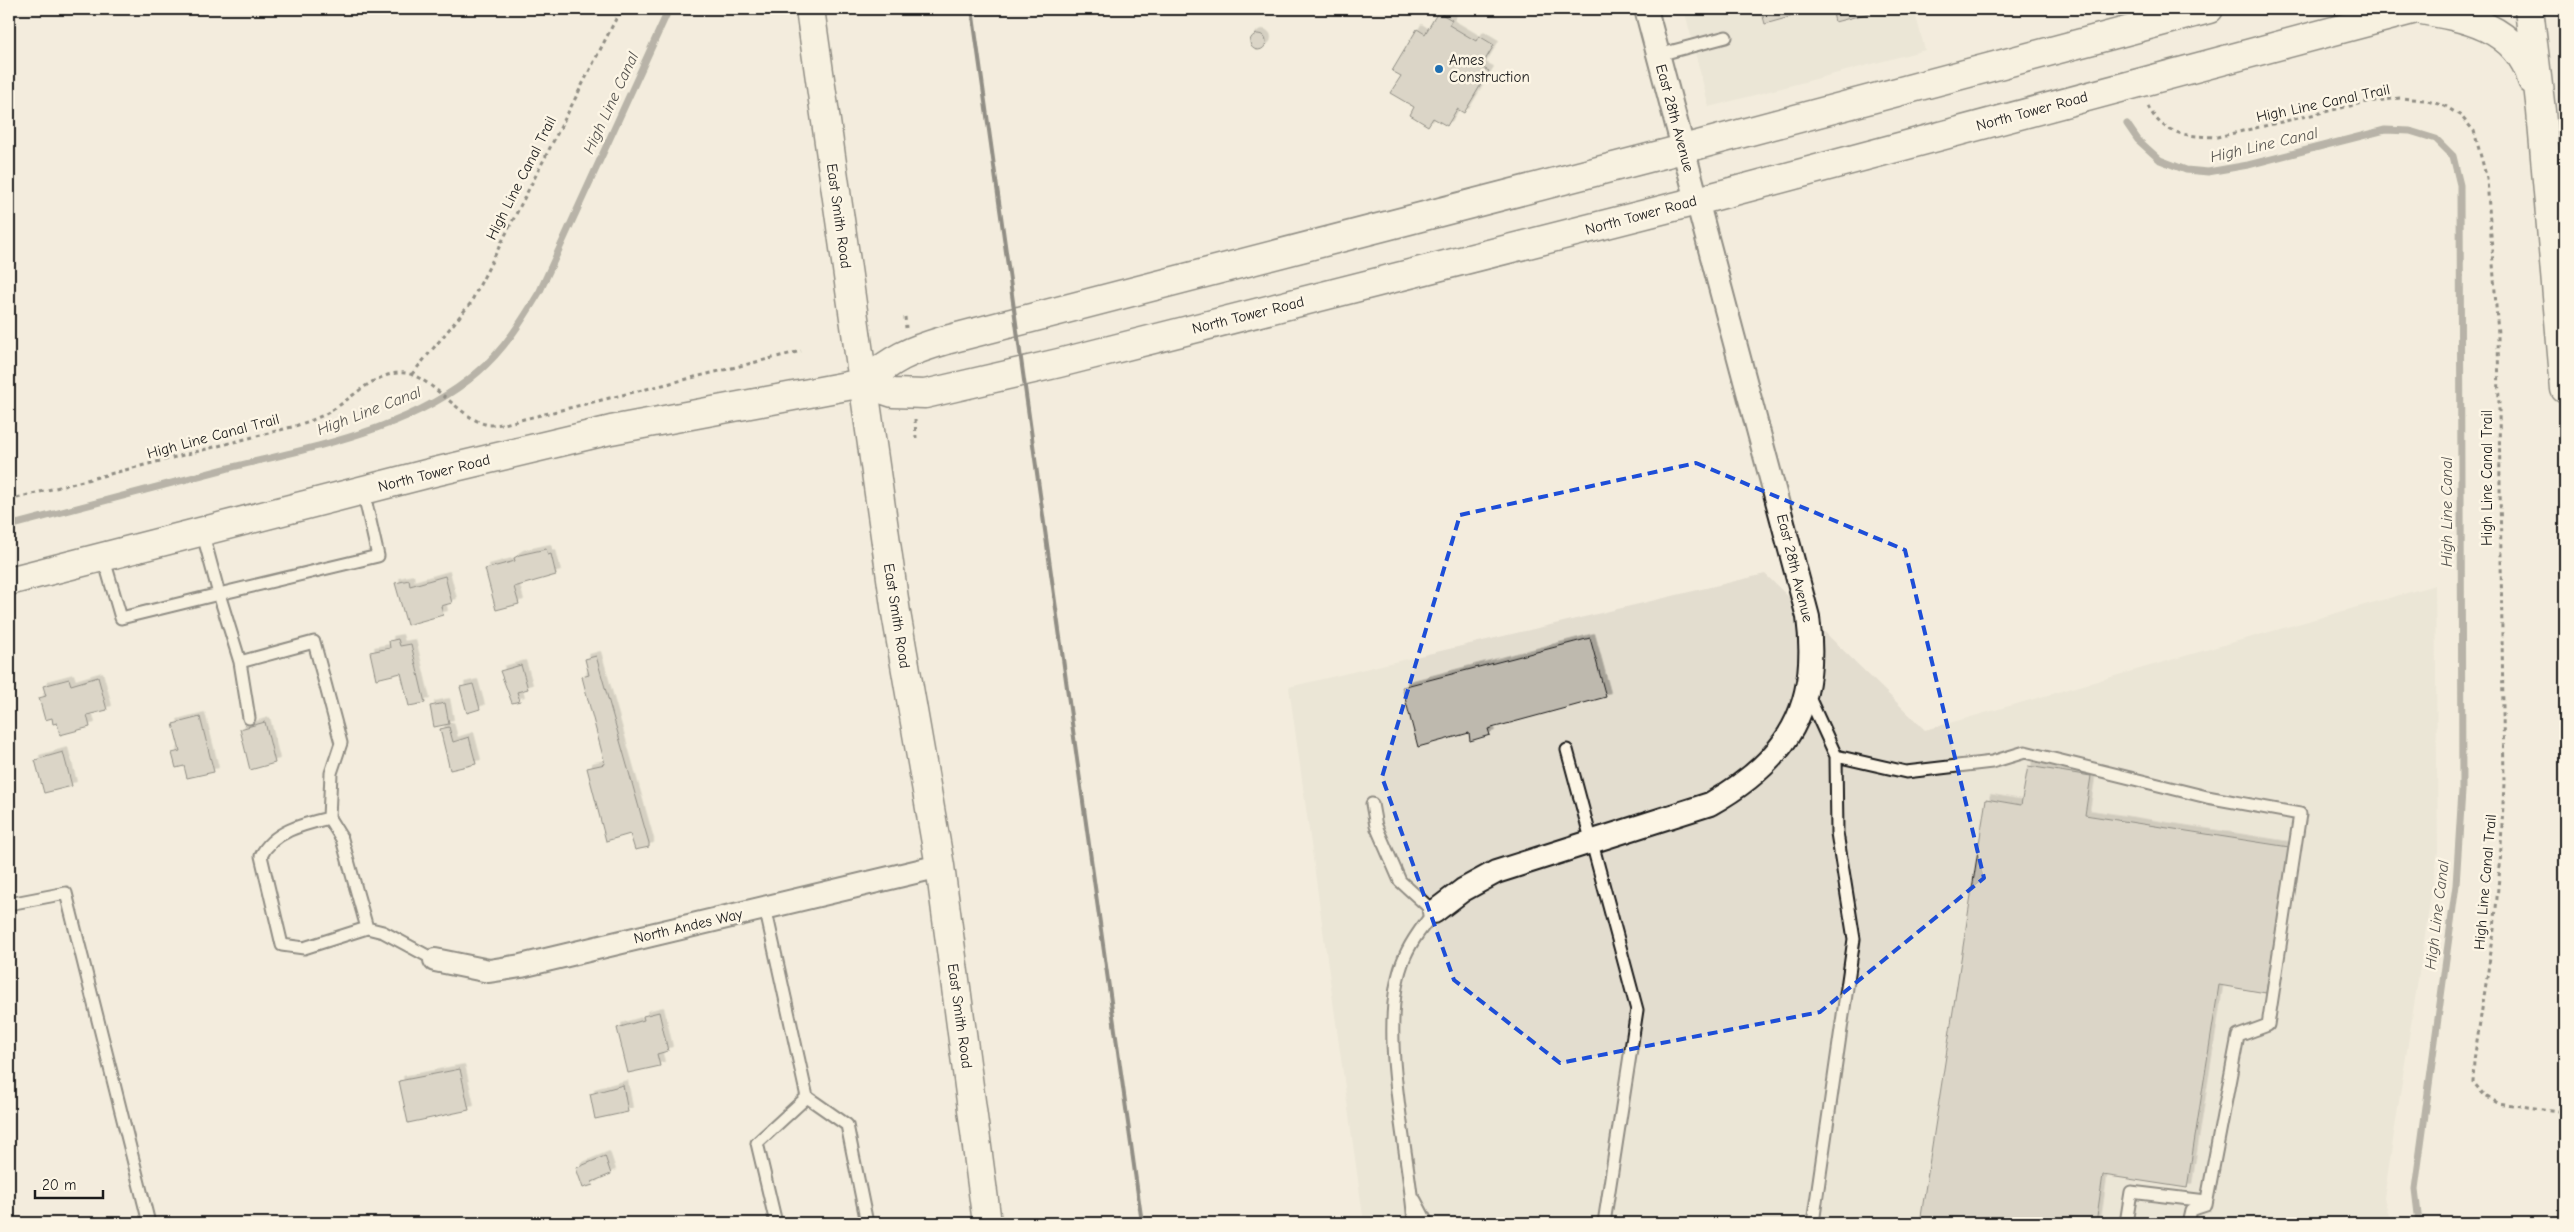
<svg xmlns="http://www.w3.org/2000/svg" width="2574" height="1232" font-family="'Comic Neue',sans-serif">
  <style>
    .built { fill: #e3ddcf }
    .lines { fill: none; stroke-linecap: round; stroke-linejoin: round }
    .stream { stroke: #716e68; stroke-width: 7 }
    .building { fill: #beb9ae; stroke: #1c1c1c; filter: url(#shadow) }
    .lane-casing { stroke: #1c1c1c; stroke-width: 15 }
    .street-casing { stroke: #1c1c1c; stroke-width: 26 }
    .secondary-casing { stroke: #1c1c1c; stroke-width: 31 }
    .primary-casing { stroke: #1c1c1c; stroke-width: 31 }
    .highway-casing { stroke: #1c1c1c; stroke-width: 31 }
    .path { stroke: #1c1c1c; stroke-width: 3; stroke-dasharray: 4 4; stroke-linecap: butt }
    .lane { stroke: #fcf5e5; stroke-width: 11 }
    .street { stroke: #fcf5e5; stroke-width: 22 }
    .secondary { stroke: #fcf5e5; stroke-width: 28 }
    .primary { stroke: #fcf5e5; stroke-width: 28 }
    .highway { stroke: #fcf5e5; stroke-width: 28 }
    .rail { stroke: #1c1c1c; stroke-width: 4 }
    .marked { fill: none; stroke: #1d4ed8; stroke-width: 4; stroke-dasharray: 10 6; stroke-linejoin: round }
    .poi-dot { fill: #1f6fb2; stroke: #fcf5e5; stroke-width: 2 }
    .labels { text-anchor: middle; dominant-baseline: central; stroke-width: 5; stroke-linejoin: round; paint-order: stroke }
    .poi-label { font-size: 15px; fill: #1c1c1c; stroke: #fcf5e5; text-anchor: start }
    .street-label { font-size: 15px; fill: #1c1c1c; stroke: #fcf5e5 }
    .water-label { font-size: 16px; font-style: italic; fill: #55534f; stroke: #fcf5e5 }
  </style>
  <defs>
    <filter id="shadow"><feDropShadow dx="4.5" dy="-4.5" stdDeviation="0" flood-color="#0004"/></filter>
  </defs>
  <rect width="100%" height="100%" fill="#f3ecdd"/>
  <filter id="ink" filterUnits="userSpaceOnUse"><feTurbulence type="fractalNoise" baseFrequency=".02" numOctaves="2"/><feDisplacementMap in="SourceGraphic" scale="10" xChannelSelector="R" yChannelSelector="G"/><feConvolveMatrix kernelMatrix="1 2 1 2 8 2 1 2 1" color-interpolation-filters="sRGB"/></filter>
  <g filter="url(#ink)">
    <path class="built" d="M1684,9H1914L1925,50L1709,107Z
      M1765,574L1925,730L2435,585L2438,851L2384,1198L2391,1223H1364L1289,687Z"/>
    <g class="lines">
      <path class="stream" d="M2127,124L2138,140L2160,160L2186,170L2208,172L2248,165L2385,130L2410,131L2436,139L2453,156L2460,185L2462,791L2456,885L2415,1189L2419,1223
        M9,526C81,507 153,488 225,469C308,448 412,430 478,372C504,350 522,321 540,291L669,9"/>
    </g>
    <path class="building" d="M1761,9H1810L1811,11L1765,24Z
      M1832,9H1885L1835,22Z
      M1438,12L1452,20L1449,25L1476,41L1479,36L1494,45L1481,67L1489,71L1464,113L1457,109L1447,126L1433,118L1428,126L1410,115L1414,107L1390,93L1401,76L1392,71L1417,29L1425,34Z
      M1250 42a8 8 0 1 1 16 0a8 8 0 1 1-16 0Z
      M546,549L548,555L551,554L556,575L514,587L519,604L496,610L485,569L515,561L514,558L519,555Z
      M445,576L452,603L441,606L443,615L407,625L395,583L409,580L410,586Z
      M1590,638L1606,697L1488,729L1490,735L1470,741L1469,733L1418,747L1402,687Z
      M398,639L400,646L411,644L425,703L409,706L401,673L376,679L370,652L390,648L389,641Z
      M596,656L649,843V847L635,850L630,834L606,841L587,768L605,764L582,677L589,675L585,659Z
      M521,665L528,689L517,692L520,701L512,703L500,671Z
      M98,677L107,710L87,715L90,727L60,735L57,723L53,724L52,718L45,720L39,698L46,696L43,686L69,679L71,685Z
      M473,684L480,709L467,713L460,687Z
      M445,703L449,724L434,727L430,706Z
      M200,717L214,772L187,778L184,766L176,768L172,753L180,751L173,724Z
      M265,722L275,763L250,770L240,729Z
      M449,727L453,742L469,737L476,764L450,770L440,729Z
      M63,752L72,786L44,793L35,760Z
      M2028,766L2091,776L2085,815L2289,847L2266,993L2219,985L2187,1188L2103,1175L2096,1223H1920L1986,799L2021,805Z
      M659,1012L668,1051L657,1054L660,1066L628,1073L617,1028L644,1020L643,1016Z
      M460,1069L469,1110L408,1123L399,1081Z
      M623,1085L628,1112L595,1119L590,1094Z
      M605,1156L611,1174L592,1182L593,1185L583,1188L576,1168Z"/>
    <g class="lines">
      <g class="lane-casing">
        <path id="lane" d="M1658,55L1726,37
          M202,531L219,594L378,556L363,490
          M103,556L121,618L219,594L240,662L314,642L341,743L331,773L329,818C304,824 273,831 261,856L282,945L304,948L367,928L383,932L435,960
          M240,662L249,718
          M1807,693L1836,756L1837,833L1854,939L1813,1223
          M1567,750L1637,1010L1604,1223
          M1836,756L1906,772L1992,762L2025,752L2207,797L2300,814L2268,1025L2238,1036L2206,1205L2191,1210L2188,1223
          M1372,804L1376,826L1400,881L1434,912C1423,926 1412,940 1405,956C1375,1025 1409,1148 1414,1223
          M329,818L342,839L367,928
          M9,904L66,893L149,1223
          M765,907L807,1097L847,1125L867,1223
          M1415,1200L1427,1223
          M776,1223L757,1143L807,1097
          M2126,1223L2131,1192L2206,1201"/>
      </g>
      <g class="street-casing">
        <path id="street" d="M1434,912L1463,890L1496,872L1710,804C1788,760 1820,707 1808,617L1646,9
          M435,960L489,971L521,966L940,866"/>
      </g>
      <g class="secondary-casing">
        <path id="secondary" d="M810,9L896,613L940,866L987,1223"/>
      </g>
      <g class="primary-casing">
        <path id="primary" d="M863,383L893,393L925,394L1059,363L1697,201L2416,9
          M9,581L430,473L611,430L863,383C894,358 908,351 946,340L1683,149L2209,9"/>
      </g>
      <g class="highway-casing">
        <path id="highway" d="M2416,9C2463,17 2517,26 2532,80
          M2529,9L2541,111L2565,389"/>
      </g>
      <path class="path" d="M2148,106C2163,136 2187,136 2217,137L2367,102L2400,98L2424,100L2445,106L2461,116L2474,131L2487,179L2498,334L2504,783L2500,867L2493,939L2474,1060L2473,1082L2485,1096L2498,1103L2565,1112
        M905,317L906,328
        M412,374L470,304L621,9
        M915,419L916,438
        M9,500L292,427C307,422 322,417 334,409C355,395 371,377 397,373C425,368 458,417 485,424C490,426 498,424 504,424L801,351"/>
      <use href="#lane" class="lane"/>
      <use href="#street" class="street"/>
      <use href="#secondary" class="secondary"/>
      <use href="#primary" class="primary"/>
      <use href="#highway" class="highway"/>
      <path class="rail" d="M972,9L1142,1223"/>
    </g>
  </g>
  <path d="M0 0H2574V1232H0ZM1696,463L1905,550L1984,878L1820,1012L1560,1063L1454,980L1382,777L1460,515Z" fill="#f3ecdd" fill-opacity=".55" fill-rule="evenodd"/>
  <path class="marked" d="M1696,463L1905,550L1984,878L1820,1012L1560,1063L1454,980L1382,777L1460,515Z"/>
  <circle class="poi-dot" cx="1439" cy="69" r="5"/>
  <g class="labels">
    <g class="poi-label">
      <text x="1449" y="60">Ames<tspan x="1449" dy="17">Construction</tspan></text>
    </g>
    <g class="street-label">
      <text transform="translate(2323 103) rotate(-12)">High Line Canal Trail</text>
      <text transform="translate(2032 111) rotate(-15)">North Tower Road</text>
      <text transform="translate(1675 118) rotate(75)">East 28th Avenue</text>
      <text transform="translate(521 178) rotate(-63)">High Line Canal Trail</text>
      <text transform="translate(1641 215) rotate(-15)">North Tower Road</text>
      <text transform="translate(839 216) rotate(82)">East Smith Road</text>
      <text transform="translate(1248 315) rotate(-14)">North Tower Road</text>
      <text transform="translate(213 436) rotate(-15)">High Line Canal Trail</text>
      <text transform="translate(434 473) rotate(-14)">North Tower Road</text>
      <text transform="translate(2487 478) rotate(-90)">High Line Canal Trail</text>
      <text transform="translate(1795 568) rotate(76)">East 28th Avenue</text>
      <text transform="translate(897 616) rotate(81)">East Smith Road</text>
      <text transform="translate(2485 882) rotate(-85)">High Line Canal Trail</text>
      <text transform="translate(688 926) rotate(-13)">North Andes Way</text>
      <text transform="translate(960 1016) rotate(82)">East Smith Road</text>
    </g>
    <g class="water-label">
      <text transform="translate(611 103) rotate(-65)">High Line Canal</text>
      <text transform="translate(2264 145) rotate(-13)">High Line Canal</text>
      <text transform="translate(369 411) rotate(-21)">High Line Canal</text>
      <text transform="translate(2447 512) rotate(-90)">High Line Canal</text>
      <text transform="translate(2437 915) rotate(-83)">High Line Canal</text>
    </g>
  </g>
  <rect width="2574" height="1232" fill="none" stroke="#fcf5e5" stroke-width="30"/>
  <rect x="15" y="15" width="2544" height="1202" fill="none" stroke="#1c1c1c" stroke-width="2" filter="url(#ink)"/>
  <path d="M35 1190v8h68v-8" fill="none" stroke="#1c1c1c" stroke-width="2.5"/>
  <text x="42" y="1190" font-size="15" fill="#1c1c1c" stroke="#fcf5e5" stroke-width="4" paint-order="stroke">20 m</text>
</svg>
